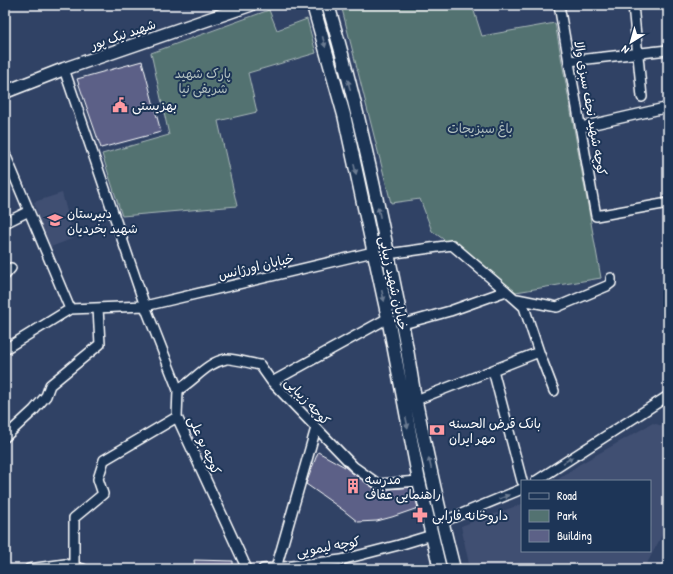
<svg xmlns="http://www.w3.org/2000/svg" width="673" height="574" font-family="'Patrick Hand','Playpen Sans Arabic',sans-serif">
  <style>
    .built { fill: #414f72 }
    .green { fill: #537271; stroke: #a9b8b8 }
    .building { fill: #5c6187; stroke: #fff }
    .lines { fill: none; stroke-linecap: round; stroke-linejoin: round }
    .street-casing { stroke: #fff; stroke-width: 12 }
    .secondary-casing { stroke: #fff; stroke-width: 15 }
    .street { stroke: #1d3557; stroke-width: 9 }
    .secondary { stroke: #1d3557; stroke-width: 12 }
    .oneway { fill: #6c7c92 }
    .labels { text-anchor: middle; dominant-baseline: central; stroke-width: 4; stroke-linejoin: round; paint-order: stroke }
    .street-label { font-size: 13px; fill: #fff; stroke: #1d3557 }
    .park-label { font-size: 13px; fill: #b2c0bf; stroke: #1d3557 }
    .poi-label { font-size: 13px; fill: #fff; stroke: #1d3557; text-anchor: start }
  </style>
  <rect width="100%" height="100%" fill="#304265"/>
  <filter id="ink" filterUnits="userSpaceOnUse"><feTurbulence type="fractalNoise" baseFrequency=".025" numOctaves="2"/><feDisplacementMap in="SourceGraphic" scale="8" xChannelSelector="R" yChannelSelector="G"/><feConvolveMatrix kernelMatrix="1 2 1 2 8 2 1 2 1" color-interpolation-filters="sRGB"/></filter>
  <g filter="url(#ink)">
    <path class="built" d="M62,193L74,238L48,248L34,202Z
      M653,423L668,428V524L644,569H470L461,526L522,504V551H650V481H556L580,464Z"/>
    <path class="green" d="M341,5H472L482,36L555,23L601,278L516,292L432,231L420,199L391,203Z
      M269,10L277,30L307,19L316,53L248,73L257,112L218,121L237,206L122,216L102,154L169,135L151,53Z"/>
    <path class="building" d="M142,61L161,132L101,148L77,79Z
      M318,452L345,467L351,472L375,489L378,490L413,487L418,508L392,517L377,521L358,522L343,510L306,484Z
      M194,560L233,561V569H195Z"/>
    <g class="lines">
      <g class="street-casing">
        <path id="street" d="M559,5L596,216L668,203
          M633,5L642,97
          M569,61L668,50
          M64,69L145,306L178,390L177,417L247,569
          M581,127L665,108
          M5,154L70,309
          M5,223L29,211
          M388,254L452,245L506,291
          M5,275L11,268
          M517,299L557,307L607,286L611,283V278
          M403,324L450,311L506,291L524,307L539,352L416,400
          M5,349L70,309L145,306L373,252
          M539,352L554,391
          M493,370L522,481
          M272,382L388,318
          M178,390C195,380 206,363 226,359C232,358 253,364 260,365L272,382L354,467L378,484L419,481
          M316,428L276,568L341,560L399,545L432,535
          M5,437L34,410L46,396L50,385L100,344L98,308
          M536,481L668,396
          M442,522L522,489
          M74,566V518L103,494L98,479L104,460L177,417
          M29,569L65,564L83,569
          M263,569L276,568"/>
      </g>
      <g class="secondary-casing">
        <path id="secondary" d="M313,5L344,115L388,318L419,481L440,569
          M328,5C359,109 381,217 402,323C407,346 410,369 414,392C426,451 439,510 454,569
          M5,92L64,69L250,5"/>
      </g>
      <use href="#street" class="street"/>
      <use href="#secondary" class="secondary"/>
    </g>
    <defs><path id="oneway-solid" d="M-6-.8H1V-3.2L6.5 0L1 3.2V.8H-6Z"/></defs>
    <g class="oneway">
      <use href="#oneway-solid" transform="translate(324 42) rotate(75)"/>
      <use href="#oneway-solid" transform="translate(349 85) rotate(-103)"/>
      <use href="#oneway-solid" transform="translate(355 169) rotate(78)"/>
      <use href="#oneway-solid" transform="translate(379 212) rotate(-102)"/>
      <use href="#oneway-solid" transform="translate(383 296) rotate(77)"/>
      <use href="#oneway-solid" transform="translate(407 423) rotate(78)"/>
      <use href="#oneway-solid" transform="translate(568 460) rotate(-33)"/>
      <use href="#oneway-solid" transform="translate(430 463) rotate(-102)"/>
      <use href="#oneway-solid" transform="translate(504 497) rotate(-22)"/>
    </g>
  </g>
  <defs>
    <g id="civic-bare" transform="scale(1.2)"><path d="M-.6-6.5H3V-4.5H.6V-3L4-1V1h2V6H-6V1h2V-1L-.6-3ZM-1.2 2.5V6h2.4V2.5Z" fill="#ff9aa2" stroke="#1d3557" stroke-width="2.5" paint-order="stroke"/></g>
    <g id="school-bare" transform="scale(1.2)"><path d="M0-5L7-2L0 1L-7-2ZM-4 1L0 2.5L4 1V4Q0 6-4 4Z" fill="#ff9aa2" stroke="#1d3557" stroke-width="2.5" paint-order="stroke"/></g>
    <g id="bank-bare" transform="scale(1.2)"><path d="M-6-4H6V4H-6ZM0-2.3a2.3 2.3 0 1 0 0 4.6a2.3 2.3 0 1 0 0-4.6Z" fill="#ff9aa2" stroke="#1d3557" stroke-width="2.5" paint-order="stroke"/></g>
    <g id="building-bare" transform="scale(1.2)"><path d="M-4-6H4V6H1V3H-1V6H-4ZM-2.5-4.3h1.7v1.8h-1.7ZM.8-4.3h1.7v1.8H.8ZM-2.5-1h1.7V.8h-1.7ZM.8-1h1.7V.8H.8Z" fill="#ff9aa2" stroke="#1d3557" stroke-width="2.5" paint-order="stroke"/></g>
    <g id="pharmacy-bare" transform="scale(1.2)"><path d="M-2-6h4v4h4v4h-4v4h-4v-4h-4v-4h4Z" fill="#ff9aa2" stroke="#1d3557" stroke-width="2.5" paint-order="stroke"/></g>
  </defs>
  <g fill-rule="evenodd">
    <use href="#civic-bare" x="120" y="105"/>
    <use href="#school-bare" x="55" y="220"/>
    <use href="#bank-bare" x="437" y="430"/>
    <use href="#building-bare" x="353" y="486"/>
    <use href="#pharmacy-bare" x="420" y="515"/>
  </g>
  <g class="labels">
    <g class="street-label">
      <text transform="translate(123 34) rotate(-19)">شهید نیک پور</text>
      <text transform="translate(591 108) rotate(80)">کوچه شهید نجف سبزی والا</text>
      <text transform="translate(256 266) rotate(-13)">خیابان اورژانس</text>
      <text transform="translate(394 283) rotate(78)">خیابان شهید زیبایی</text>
      <text transform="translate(308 401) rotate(47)">کوچه زیبایی</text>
      <text transform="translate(205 445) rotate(66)">کوچه بو علی</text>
      <text transform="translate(328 546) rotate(-10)">کوچه لیمویی</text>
    </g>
    <g class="park-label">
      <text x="203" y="73">پارک شهید<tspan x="203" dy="15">شریفی نیا</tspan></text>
      <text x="480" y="128">باغ سبزیجات</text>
    </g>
    <g class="poi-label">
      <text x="132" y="105">بهزیستی</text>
      <text x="67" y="213">دبیرستان<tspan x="67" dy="15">شهید بخردیان</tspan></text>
      <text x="449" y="423">بانک قرض الحسنه<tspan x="449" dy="15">مهر ایران</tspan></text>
      <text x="365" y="479">مدرسه<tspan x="365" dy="15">راهنمایی عفاف</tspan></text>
      <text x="432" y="515">داروخانه فارابی</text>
    </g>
  </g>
  <rect width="673" height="574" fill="none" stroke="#1d3557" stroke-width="20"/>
  <rect x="10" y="10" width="653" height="554" fill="none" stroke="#fff" stroke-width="1.5" filter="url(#ink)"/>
  <rect x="521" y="480" width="130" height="72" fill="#1d3557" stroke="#77869a"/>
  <rect x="529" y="493" width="20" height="6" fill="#1d3557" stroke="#77869a"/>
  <text x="557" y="500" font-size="12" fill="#ffffff">Road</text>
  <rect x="529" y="510" width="20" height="12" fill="#537271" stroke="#77869a"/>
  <text x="557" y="520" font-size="12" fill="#ffffff">Park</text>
  <rect x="529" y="530" width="20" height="12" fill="#5c6187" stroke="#77869a"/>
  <text x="557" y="540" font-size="12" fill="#ffffff">Building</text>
  <g transform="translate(631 42) rotate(217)" stroke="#1d3557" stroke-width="3" paint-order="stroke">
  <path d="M0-3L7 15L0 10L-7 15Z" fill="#ffffff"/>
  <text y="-6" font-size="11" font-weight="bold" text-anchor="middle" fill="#ffffff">N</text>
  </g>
</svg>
